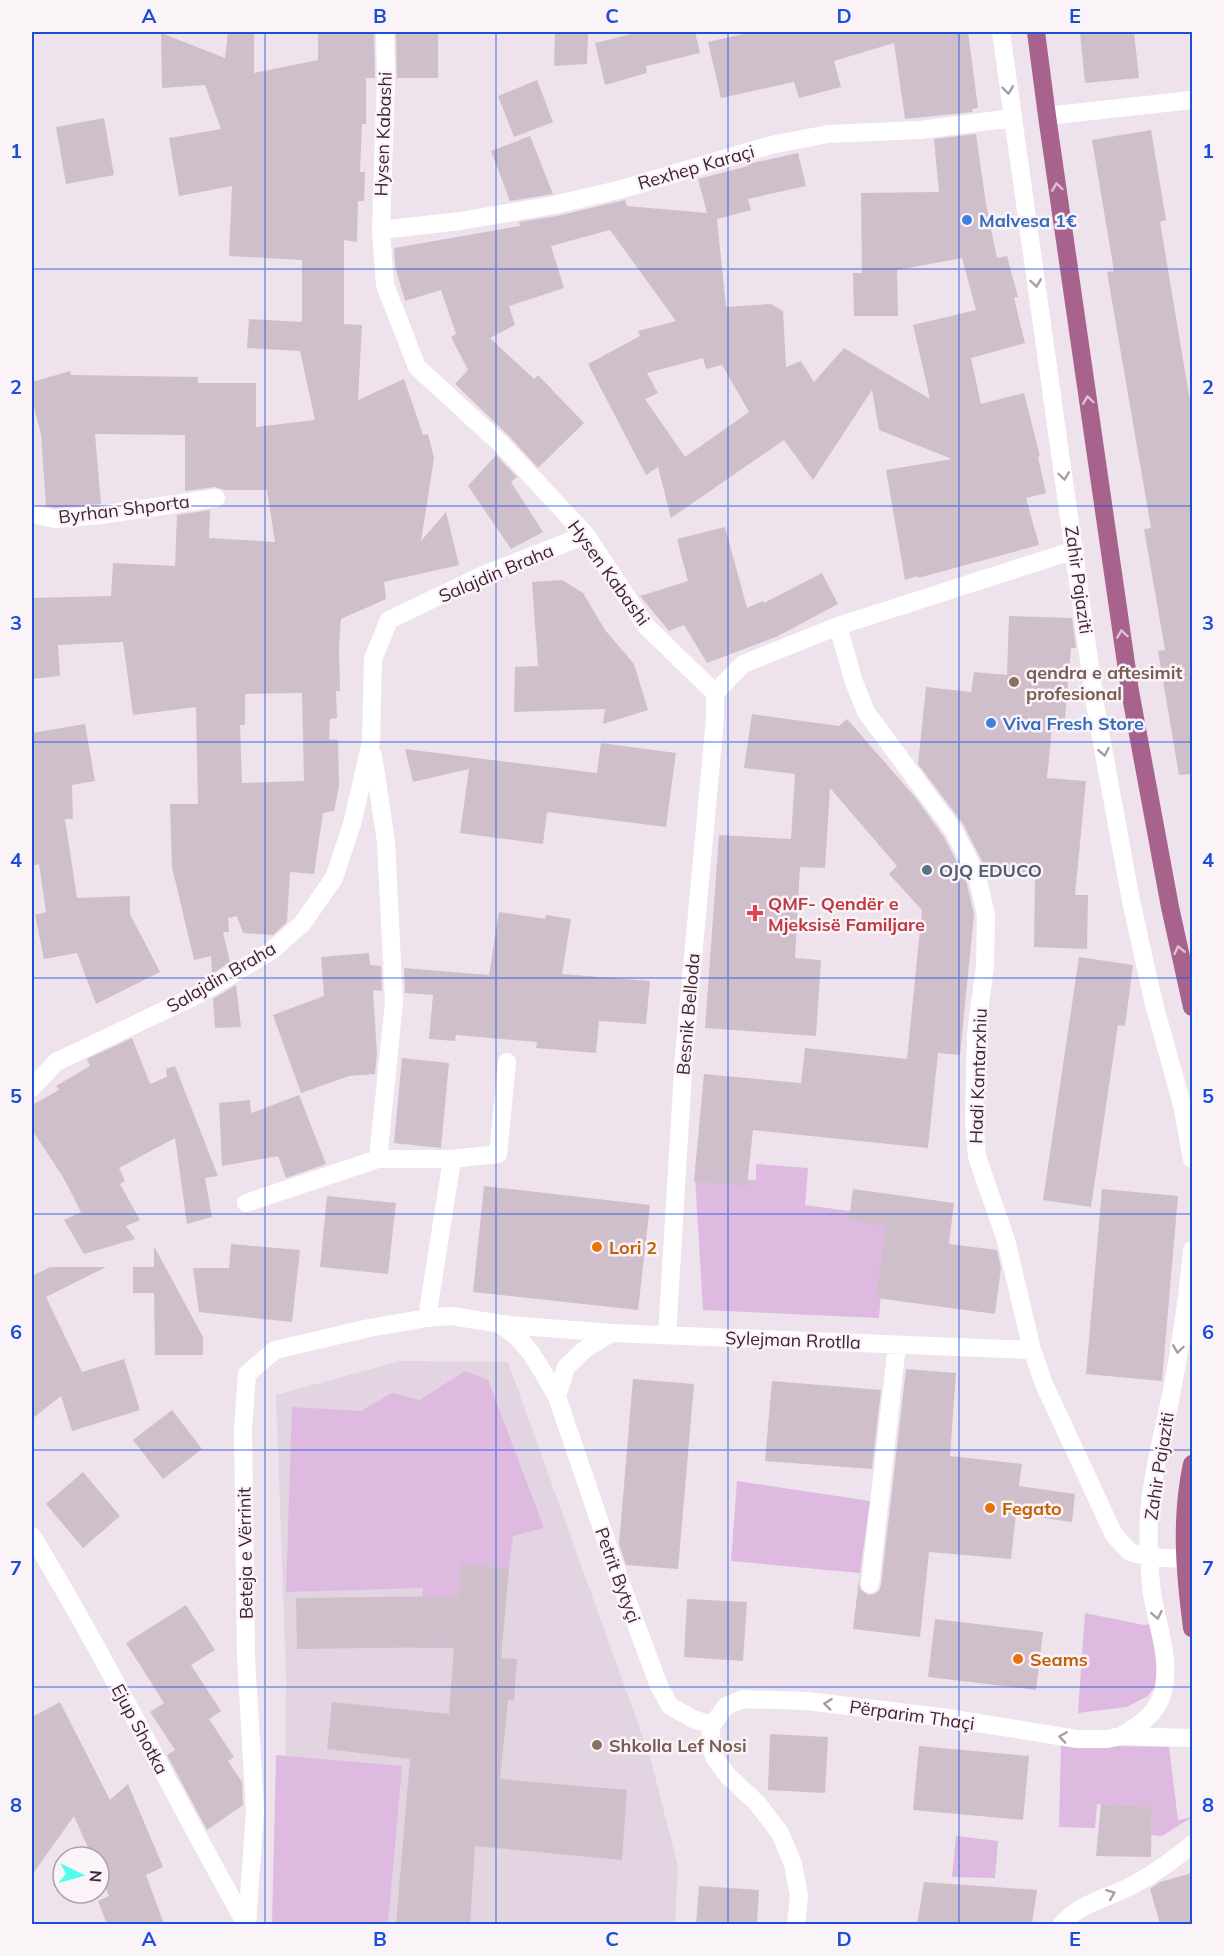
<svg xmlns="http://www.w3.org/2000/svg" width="1224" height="1956" font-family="Mulish,sans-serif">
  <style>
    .built { fill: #e2d4e0 }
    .green { fill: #debae1 }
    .building { fill: #cfbfcb; fill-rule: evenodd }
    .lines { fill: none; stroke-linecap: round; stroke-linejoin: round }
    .minor { stroke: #fff; stroke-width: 18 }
    .major { stroke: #a8638d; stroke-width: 18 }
    .oneway { stroke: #aa9ba4 }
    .oneway2 { stroke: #ddc1d3 }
    .grid { fill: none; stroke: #1d4ed8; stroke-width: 1.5; stroke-opacity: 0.55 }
    .shop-dot { fill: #3f7fe0; stroke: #faf4f9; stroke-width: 2 }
    .education-dot { fill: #8d6e63; stroke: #faf4f9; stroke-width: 2 }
    .service-dot { fill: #5c6f8a; stroke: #faf4f9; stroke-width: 2 }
    .health-dot { fill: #e0444e; stroke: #faf4f9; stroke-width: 2 }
    .food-dot { fill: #e8710a; stroke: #faf4f9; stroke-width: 2 }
    .labels { text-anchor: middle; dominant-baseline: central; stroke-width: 5; stroke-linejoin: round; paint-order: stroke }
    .street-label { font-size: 18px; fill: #422135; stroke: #faf4f9 }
    .shop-label { font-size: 18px; font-weight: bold; fill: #366cbe; stroke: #faf4f9; text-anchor: start }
    .education-label { font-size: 18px; font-weight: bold; fill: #785e54; stroke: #faf4f9; text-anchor: start }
    .service-label { font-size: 18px; font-weight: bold; fill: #4e5e75; stroke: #faf4f9; text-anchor: start }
    .health-label { font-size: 18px; font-weight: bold; fill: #be3a42; stroke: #faf4f9; text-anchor: start }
    .food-label { font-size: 18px; font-weight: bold; fill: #c56008; stroke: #faf4f9; text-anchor: start }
    .neatline { fill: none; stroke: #1d4ed8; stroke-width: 2 }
    .grid-label { font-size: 20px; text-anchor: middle; font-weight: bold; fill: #1d4ed8 }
  </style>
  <rect width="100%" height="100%" fill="#eee3ec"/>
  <path class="built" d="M400,1361L508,1362L650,1757L678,1866L675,1924H284L286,1676L276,1395Z"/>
  <path class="green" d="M756,1164L808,1168L805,1205L887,1216L879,1318L703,1310L695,1176L756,1180Z
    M465,1371L488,1380L544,1528L513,1536L509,1568L460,1564L454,1648H418L423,1588L286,1592L292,1407L361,1411L392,1393L420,1400Z
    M737,1481L870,1501L860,1573L731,1561Z
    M1085,1613L1144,1625L1161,1623L1166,1672L1148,1696L1127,1707L1078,1713Z
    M1061,1745L1169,1747L1178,1820L1192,1817L1162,1836L1151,1835L1152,1807L1097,1804L1095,1828L1059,1827Z
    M276,1755L402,1766L388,1924H272Z
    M956,1836L998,1841L995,1878L952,1877Z"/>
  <path class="building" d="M228,32H254V73L318,60V32H360V34H374L375,78H366V124H362L360,172H365L364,201H358L357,242L344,240V324L362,325L358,400L404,379L423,435L428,434L434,458L421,541L446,512L459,565L384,582L386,599L341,619L339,647L340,691H336L337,718L330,719L329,739L338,740L339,786L334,811L323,813L314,874L290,872L287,922L273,935L243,933L237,916L228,918L229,932H223L230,962L212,974L211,956L194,960L172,867L170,804H198L196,707L133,715L123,642L58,645L60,676L32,679V598L111,596L113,563L175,566L177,515L210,510L209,538L275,542L267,490H224L215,487L185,491V435L95,434L101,504L56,508L46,506L41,435L32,398V382L70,371L71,375L198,377V383H256V427L315,420L300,351L247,348L249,319L302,322V260L229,256L232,186L179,196L169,138L221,129L205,85L162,88L161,33L225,58ZM302,693L304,781L242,783L240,725H245V694Z
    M412,32H438V78H397L396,34H412Z
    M555,32H588L587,64L554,66Z
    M639,32H695L700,53L646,66L647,73L605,85L595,43Z
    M752,32H968L978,108L972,109L973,112L905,119L894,43L834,61L841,87L799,98L794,82L721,98L708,42Z
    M1080,32H1134L1139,78L1085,83Z
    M537,80L553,122L514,137L498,96Z
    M104,118L114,175L66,184L56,127Z
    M1151,130L1166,220L1160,222L1192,413V774L1179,775L1158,651L1165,650L1144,529L1151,528L1107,272L1114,271L1092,140Z
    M976,134L986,204L997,258L1007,256L1018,297L1014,298L1025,343L971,358L981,404L1024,393L1040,456L1038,457L1046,493L1026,498L1039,545L918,578L917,576L905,580L886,470L952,459L879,430L872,390L813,480L784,440L671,518L658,467L646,475L588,364L640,336L638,331L676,321L610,230L551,246L564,288L509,306L515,325L490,338L534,379L538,375L584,423L538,468L510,437L455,384L468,370L451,337L456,334L441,290L405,301L395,266L394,248L520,226L519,222L557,216L625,200L627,206L707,213L698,179L748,166V164L798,153L806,186L748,199L751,210L717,219L726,307L771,304L783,311L786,367L801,361L814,382L844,348L930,399L913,325L976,310L962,258L897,270L898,316H854L853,273H862L861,193L939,192L934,139ZM703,358L706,369L722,365L749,412L685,457L645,399L658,393L647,373Z
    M530,136L553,194L510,201L491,151Z
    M496,455L517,477L511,482L543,532L511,549L468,486Z
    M725,527L747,608L763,601L764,603L822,573L838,604L776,637L707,663L684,625L669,631L640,596L688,581L677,539Z
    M562,580L583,593L605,630L634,664L648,710L603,724L605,709L514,712L515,667L538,666L532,582Z
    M1009,616L1072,618L1076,648H1071L1064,729L1052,728L1047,778L1086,781L1075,895H1088L1087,949L1034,947L1035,876L987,871L963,824L918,764L926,687L971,692L974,672L1007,675Z
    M752,714L839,726L847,719L915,797L944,837L966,880L974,914L960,1055L938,1053L928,1148L753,1130L747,1186L694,1181L704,1074L801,1083L805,1048L907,1059L922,910L889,874L897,866L830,788L825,868L800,867L795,958L821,960L816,1036L705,1028L719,835L791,839L795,774L744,768Z
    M85,724L95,781L72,785L73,819H65L77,898L130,896V914L160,972L96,1004L77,953L44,959L35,915L46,912L39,864L32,866V733Z
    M601,743L676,753L666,827L547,812L543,844L460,833L469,769L413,782L405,749L597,773Z
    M499,912L545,919L546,915L571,919L562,974L650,981L646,1024L599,1021L596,1053L536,1048L537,1042L456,1035L455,1041L429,1039L433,995L405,993L404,968L489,975Z
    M369,953L370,965L381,966L382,991L373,990L377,1054L375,1074L349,1076L301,1093L273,1015L324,996L321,957Z
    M1079,957L1133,965L1125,1026L1118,1025L1091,1207L1043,1200Z
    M236,985L241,1027L215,1028L213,999Z
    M132,1038L150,1084L167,1077L166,1069L175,1066L218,1176L205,1178L212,1217L187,1224L175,1138L119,1168L125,1181L120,1184L140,1220L126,1226L135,1239L84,1254L64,1220L81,1212L63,1177L32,1130V1105L59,1090L56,1086L90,1066L87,1059Z
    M402,1058L449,1063L441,1148L394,1143Z
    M299,1095L326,1164L286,1178L278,1156L222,1166L219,1103L250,1100L251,1113Z
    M484,1186L650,1205L638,1310L473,1292Z
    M853,1189L954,1203L949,1244L997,1250L1001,1268L995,1314L876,1298L886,1226L849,1220Z
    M1102,1189L1178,1196L1162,1381L1086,1374Z
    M327,1196L396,1203L388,1274L320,1267Z
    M231,1244L300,1250L292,1322L199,1312L193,1268H229Z
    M154,1246L203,1337V1355H155L154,1293H133V1267H154Z
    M50,1267H106L46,1297L82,1372L124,1359L140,1410L72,1431L61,1396L32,1419V1268L34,1275Z
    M906,1369L956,1373L950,1456L1022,1464L1019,1486L1075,1494L1072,1522L1016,1514L1011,1559L929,1552L920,1637L853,1629L862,1554L859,1583L860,1589L868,1595L874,1594L879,1591L881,1585Z
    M633,1379L694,1384L678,1569L626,1565L619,1544Z
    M772,1381L881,1390L872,1469L765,1461Z
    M172,1410L202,1449L163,1479L133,1440Z
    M83,1472L120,1516L83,1548L46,1504Z
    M460,1564L509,1568L501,1658L517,1659L514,1701L508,1700L500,1779L627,1790L622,1860L475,1846L470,1924H396L410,1759L327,1749L332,1702L449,1714L454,1647L297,1649L296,1598L458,1596Z
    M687,1599L747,1602L743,1661L684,1657Z
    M186,1605L215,1650L191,1665L221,1711L209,1719L234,1757L228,1761L242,1782L243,1805L207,1830L167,1755L175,1750L150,1712L164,1703L126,1643Z
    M935,1619L1043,1632L1036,1690L928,1677Z
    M60,1702L110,1800L128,1784L163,1867L146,1875L164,1924H107L98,1901L109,1896L99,1874V1857H92L74,1816L32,1875V1717Z
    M770,1734L828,1737L825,1793L768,1790Z
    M919,1746L1029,1756L1023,1820L913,1810Z
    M1101,1804L1152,1807L1151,1857L1096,1856Z
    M1192,1873V1924H1160L1150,1889L1160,1882Z
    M924,1882L1037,1890L1032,1924H917Z
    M699,1886L759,1890L757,1924H696Z"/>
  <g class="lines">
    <path class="minor" d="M385,32L386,76L381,230L385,285L417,367L502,445L586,535L646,626L715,693
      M1001,32L1096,710L1131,901L1153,1000L1182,1105L1192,1159
      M1047,116L1192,100
      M381,230L460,221L554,205L622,189L771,145L828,134L920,130L1012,118
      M32,514L55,519L100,515L216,498
      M838,626L854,682L866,712L954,831L977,876L986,915L985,966L976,1034L974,1122L977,1157L1006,1240L1032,1350L1044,1384L1114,1535L1130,1552L1149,1557L1184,1559
      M715,693L743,664L838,626L1075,550
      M373,755L386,842L394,1002L378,1159
      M32,1088L56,1062L201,993L271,951L302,924L334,878L352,824L371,742L373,659L389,620L481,576L586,535
      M246,1203L378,1159H452L498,1154L507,1062
      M427,1318L452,1159
      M499,1324C528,1340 541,1369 557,1397
      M611,1333L584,1350L566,1367L557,1397L621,1584L659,1686L670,1706L693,1719L712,1725
      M667,1335L684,1055L715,719V693
      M32,1536C109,1662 173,1795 246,1924
      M870,1584L897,1345
      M1121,1736C1138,1726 1158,1713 1163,1692C1171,1659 1157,1625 1152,1593C1149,1568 1148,1541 1149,1515C1152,1473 1164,1431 1172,1390C1181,1344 1188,1296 1192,1250
      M247,1924L255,1811L246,1657L243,1429L247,1374L275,1350L369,1328L427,1318L451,1316L509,1325L611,1333L1032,1350
      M796,1924L799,1896L793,1864L780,1833L757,1803L728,1776L714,1757L710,1738L712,1725L726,1706L743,1699L807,1701L941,1717L1077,1739H1107L1121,1736L1192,1738
      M1062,1924C1079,1903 1112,1897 1135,1884C1155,1873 1175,1859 1192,1844"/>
    <path class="major" d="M1036,32L1047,116L1130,691L1170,907L1192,1007
      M1192,1464C1180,1519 1185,1574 1192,1628"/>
  </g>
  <defs><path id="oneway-chevron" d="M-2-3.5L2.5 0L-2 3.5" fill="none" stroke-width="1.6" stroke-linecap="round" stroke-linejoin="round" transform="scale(1.5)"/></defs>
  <g class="oneway">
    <use href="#oneway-chevron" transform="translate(1008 90) rotate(83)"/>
    <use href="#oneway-chevron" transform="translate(1036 283) rotate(82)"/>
    <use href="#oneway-chevron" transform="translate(1064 476) rotate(82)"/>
    <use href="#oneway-chevron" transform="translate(1104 752) rotate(79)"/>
    <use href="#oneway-chevron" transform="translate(1178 1349) rotate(98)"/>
    <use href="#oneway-chevron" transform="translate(1157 1615) rotate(79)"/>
    <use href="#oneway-chevron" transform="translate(828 1704) rotate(-173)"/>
    <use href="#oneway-chevron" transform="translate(1063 1737) rotate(-172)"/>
    <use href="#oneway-chevron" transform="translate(1111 1894) rotate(-21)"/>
  </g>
  <g class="oneway2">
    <use href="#oneway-chevron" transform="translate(1057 187) rotate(-98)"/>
    <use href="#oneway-chevron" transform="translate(1088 400) rotate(-98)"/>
    <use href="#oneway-chevron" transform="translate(1122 634) rotate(-98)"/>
    <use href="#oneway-chevron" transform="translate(1179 950) rotate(-102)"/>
  </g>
  <path class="grid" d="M265,32V1924M496,32V1924M728,32V1924M959,32V1924M32,269H1192M32,506H1192M32,742H1192M32,978H1192M32,1214H1192M32,1450H1192M32,1687H1192"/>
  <g class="shop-dot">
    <circle cx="967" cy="220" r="6"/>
    <circle cx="991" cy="723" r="6"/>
  </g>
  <g class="education-dot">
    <circle cx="1014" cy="682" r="6"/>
    <circle cx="597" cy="1745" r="6"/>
  </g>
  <circle class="service-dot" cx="927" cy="870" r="6"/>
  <path class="health-dot" d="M752 904h6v6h6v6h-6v6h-6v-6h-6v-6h6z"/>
  <g class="food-dot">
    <circle cx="597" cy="1247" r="6"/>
    <circle cx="990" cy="1508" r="6"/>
    <circle cx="1018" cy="1659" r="6"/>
  </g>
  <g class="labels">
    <g class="street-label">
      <text transform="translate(383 134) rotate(-88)">Hysen Kabashi</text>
      <text transform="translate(696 167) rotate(-16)">Rexhep Karaçi</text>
      <text transform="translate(124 509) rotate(-7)">Byrhan Shporta</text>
      <text transform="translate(496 573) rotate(-23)">Salajdin Braha</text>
      <text transform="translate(609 573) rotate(54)">Hysen Kabashi</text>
      <text transform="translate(1079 580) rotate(82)">Zahir Pajaziti</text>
      <text transform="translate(221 977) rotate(-30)">Salajdin Braha</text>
      <text transform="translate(688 1014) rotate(-85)">Besnik Belloda</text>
      <text transform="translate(978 1076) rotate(-88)">Hadi Kantarxhiu</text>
      <text transform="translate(793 1340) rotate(2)">Sylejman Rrotlla</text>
      <text transform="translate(1159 1466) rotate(-81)">Zahir Pajaziti</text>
      <text transform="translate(245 1553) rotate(-91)">Beteja e Vërrinit</text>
      <text transform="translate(618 1575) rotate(70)">Petrit Bytyçi</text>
      <text transform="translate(912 1715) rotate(8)">Përparim Thaçi</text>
      <text transform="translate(140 1729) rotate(62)">Ejup Shotka</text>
    </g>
    <g class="shop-label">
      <text x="979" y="220">Malvesa 1€</text>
      <text x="1003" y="723">Viva Fresh Store</text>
    </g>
    <g class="education-label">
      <text x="1026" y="672">qendra e aftesimit<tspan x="1026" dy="21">profesional</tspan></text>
      <text x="609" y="1745">Shkolla Lef Nosi</text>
    </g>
    <g class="service-label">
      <text x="939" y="870">OJQ EDUCO</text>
    </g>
    <g class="health-label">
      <text x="768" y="903">QMF- Qendër e<tspan x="768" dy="21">Mjeksisë Familjare</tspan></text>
    </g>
    <g class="food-label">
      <text x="609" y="1247">Lori 2</text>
      <text x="1002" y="1508">Fegato</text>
      <text x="1030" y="1659">Seams</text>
    </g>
  </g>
  <rect width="1224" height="1956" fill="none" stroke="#faf4f9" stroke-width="66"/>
  <g transform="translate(81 1875) rotate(95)"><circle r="28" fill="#faf4f9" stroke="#b0a0ab" stroke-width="1.5"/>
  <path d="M0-4.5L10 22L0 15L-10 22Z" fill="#50ffed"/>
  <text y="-9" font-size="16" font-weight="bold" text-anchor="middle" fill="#422135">N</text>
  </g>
  <rect x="33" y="33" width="1158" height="1890" class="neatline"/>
  <g class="grid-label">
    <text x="149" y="23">A</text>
    <text x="380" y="23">B</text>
    <text x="612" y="23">C</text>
    <text x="844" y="23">D</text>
    <text x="1075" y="23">E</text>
    <text x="16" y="158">1</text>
    <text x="1208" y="158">1</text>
    <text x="16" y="394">2</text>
    <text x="1208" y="394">2</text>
    <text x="16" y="630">3</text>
    <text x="1208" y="630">3</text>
    <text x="16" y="867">4</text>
    <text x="1208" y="867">4</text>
    <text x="16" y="1103">5</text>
    <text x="1208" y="1103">5</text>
    <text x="16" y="1339">6</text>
    <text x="1208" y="1339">6</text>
    <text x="16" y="1575">7</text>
    <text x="1208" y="1575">7</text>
    <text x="16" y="1812">8</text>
    <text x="1208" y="1812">8</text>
    <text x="149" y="1946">A</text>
    <text x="380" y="1946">B</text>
    <text x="612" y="1946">C</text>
    <text x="844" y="1946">D</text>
    <text x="1075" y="1946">E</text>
  </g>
</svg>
